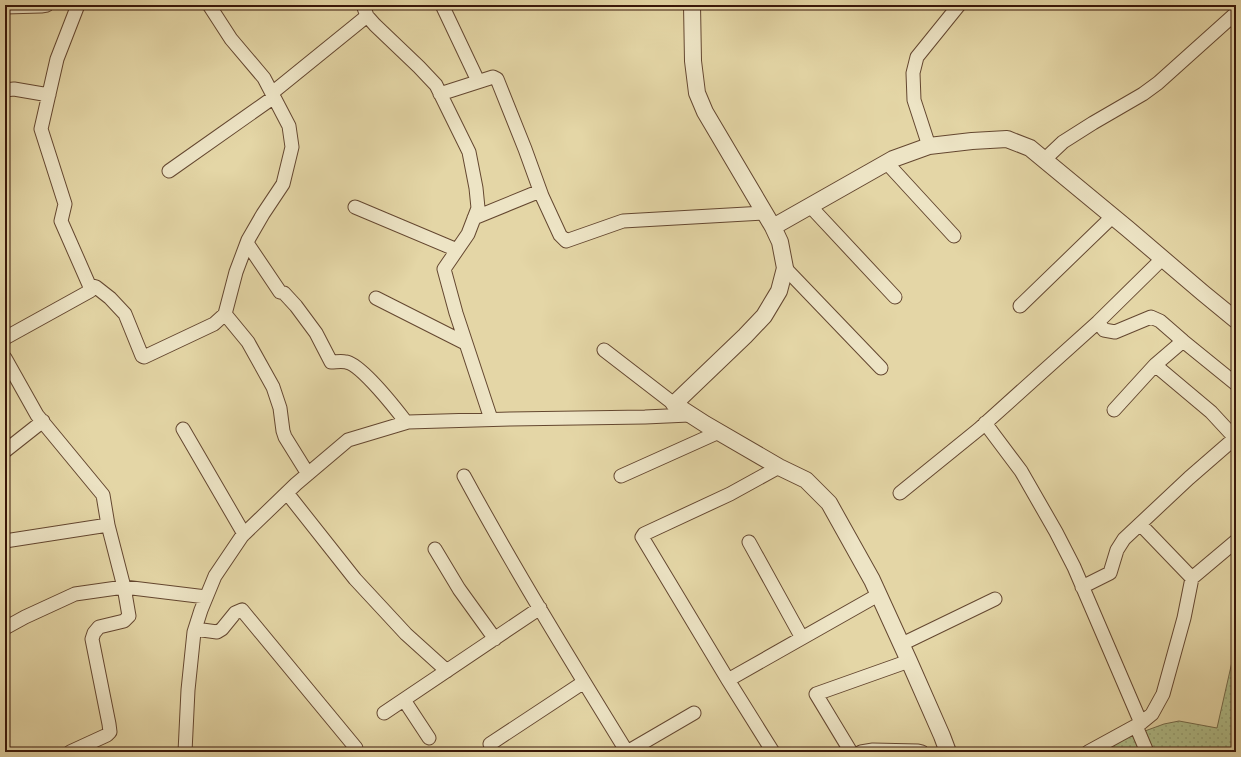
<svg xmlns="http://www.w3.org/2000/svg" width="1241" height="757" font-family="'Libre Bodoni',serif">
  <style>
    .grass { fill: url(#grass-dots); stroke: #746a4a }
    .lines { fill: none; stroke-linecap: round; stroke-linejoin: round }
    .minor-casing { stroke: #644730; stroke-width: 15 }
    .tertiary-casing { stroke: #644730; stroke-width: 18 }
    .minor { stroke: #ede4c5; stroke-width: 13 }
    .tertiary { stroke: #ede4c5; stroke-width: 16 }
  </style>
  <defs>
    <pattern id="grass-dots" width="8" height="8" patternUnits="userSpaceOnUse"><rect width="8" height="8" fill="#b0be8a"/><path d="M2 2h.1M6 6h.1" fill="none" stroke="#98a376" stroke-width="1.8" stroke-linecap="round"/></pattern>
  </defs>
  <rect width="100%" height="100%" fill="#e4d6a6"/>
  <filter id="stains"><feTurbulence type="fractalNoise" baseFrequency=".005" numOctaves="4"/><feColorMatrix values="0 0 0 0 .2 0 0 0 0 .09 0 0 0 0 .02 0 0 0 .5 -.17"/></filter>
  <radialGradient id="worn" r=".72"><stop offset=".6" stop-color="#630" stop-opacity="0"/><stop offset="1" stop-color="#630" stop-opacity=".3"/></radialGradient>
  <path class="grass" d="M1234,653H1236V752H1090L1093,750L1164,724L1179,721L1217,728Z"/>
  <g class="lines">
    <g class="minor-casing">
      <path id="minor" d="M363,5L367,16L375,25L419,67L436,85L469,152L476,188L478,208L468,234L444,269L456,313L491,419
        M442,5L478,81
        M5,7L41,6L47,5
        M5,90L14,89L49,95
        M272,93L367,16
        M440,94L493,77L497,79L525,149L542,196L560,235L566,241L623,221L764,213
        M929,146L914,100L913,73L917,57L959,5
        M1044,160L1063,142L1093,123L1143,94L1158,83L1236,13
        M886,162L954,236
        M169,171L274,97
        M810,206L895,297
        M355,207L457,250
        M474,218L540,191
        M247,243L280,292L284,293L296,306L316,333L331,362C336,362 341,361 346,362C361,364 396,409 406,422
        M785,268L881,368
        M89,285L96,287L110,298L125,314L142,356L144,357L214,324L225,314L236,272L248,240L263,214L283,184L292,147L289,126L264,78L231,39L209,5
        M376,298L465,343
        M1020,306L1113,216
        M225,314L248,342L273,387L280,408L283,431L285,437L308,474
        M1098,322L1104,330L1115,332L1151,317L1160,321L1183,341L1155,365
        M5,338L90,291V287L61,221L65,204L41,129L57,59L78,5
        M1183,341L1236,384
        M604,350L674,404
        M5,358L37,415L103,495L108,525L124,587L129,616L124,621L99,627L94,633L92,639L109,724L110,732L107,735L70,752
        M1114,410L1155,365L1211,412L1235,438
        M985,423L1021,471L1056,532L1074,567L1141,723
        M183,429L244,534
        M5,451L43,421
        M464,476C515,570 571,661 627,752
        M621,476L719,432
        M287,493L355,579L406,634L447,671
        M900,493L979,429L1098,322L1163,258
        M1140,524L1192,578
        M5,541L108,525
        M749,542L802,638
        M435,549L459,589L495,639
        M1082,587L1110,573L1117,550L1124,539L1189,478L1235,438L1236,439
        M5,628L25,617L75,594L124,587L206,597
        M195,629L217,632L222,629L235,613L242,610L356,748
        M902,644L995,599
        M728,680L878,595
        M404,700L429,738
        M384,713L540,608
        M1136,726L1147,752
        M490,744L584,682
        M185,752L188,690L194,632L201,610L215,576L242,536L296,484L348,440L408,422L510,419L645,417L689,415
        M627,752L694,713
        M773,752L728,680L642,537L644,534L730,494L779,467
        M851,752L816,694L909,661
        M861,752L873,750L918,751L922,752
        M1088,752L1141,723L1152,714L1163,694L1184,618L1192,578L1236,541"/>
    </g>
    <g class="tertiary-casing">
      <path id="tertiary" d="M692,5L693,61L697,93L705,112L773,227L780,242L785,268L779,291L764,316L745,336L674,404L705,424L779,467L806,480L829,503L872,580L909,661L942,736L948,752
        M773,227L893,159L929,146L972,141L1007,139L1030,148L1128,229L1203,293L1236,320"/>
    </g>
    <use href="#minor" class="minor"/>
    <use href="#tertiary" class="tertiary"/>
  </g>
  <rect width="1241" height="757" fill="none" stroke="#e4d6a6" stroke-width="20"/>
  <rect x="6" y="6" width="1229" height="745" fill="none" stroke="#391709" stroke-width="2"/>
  <rect x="10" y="10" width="1221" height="737" fill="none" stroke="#391709"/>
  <rect width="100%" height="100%" filter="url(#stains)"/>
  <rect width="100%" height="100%" fill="url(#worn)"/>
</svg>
